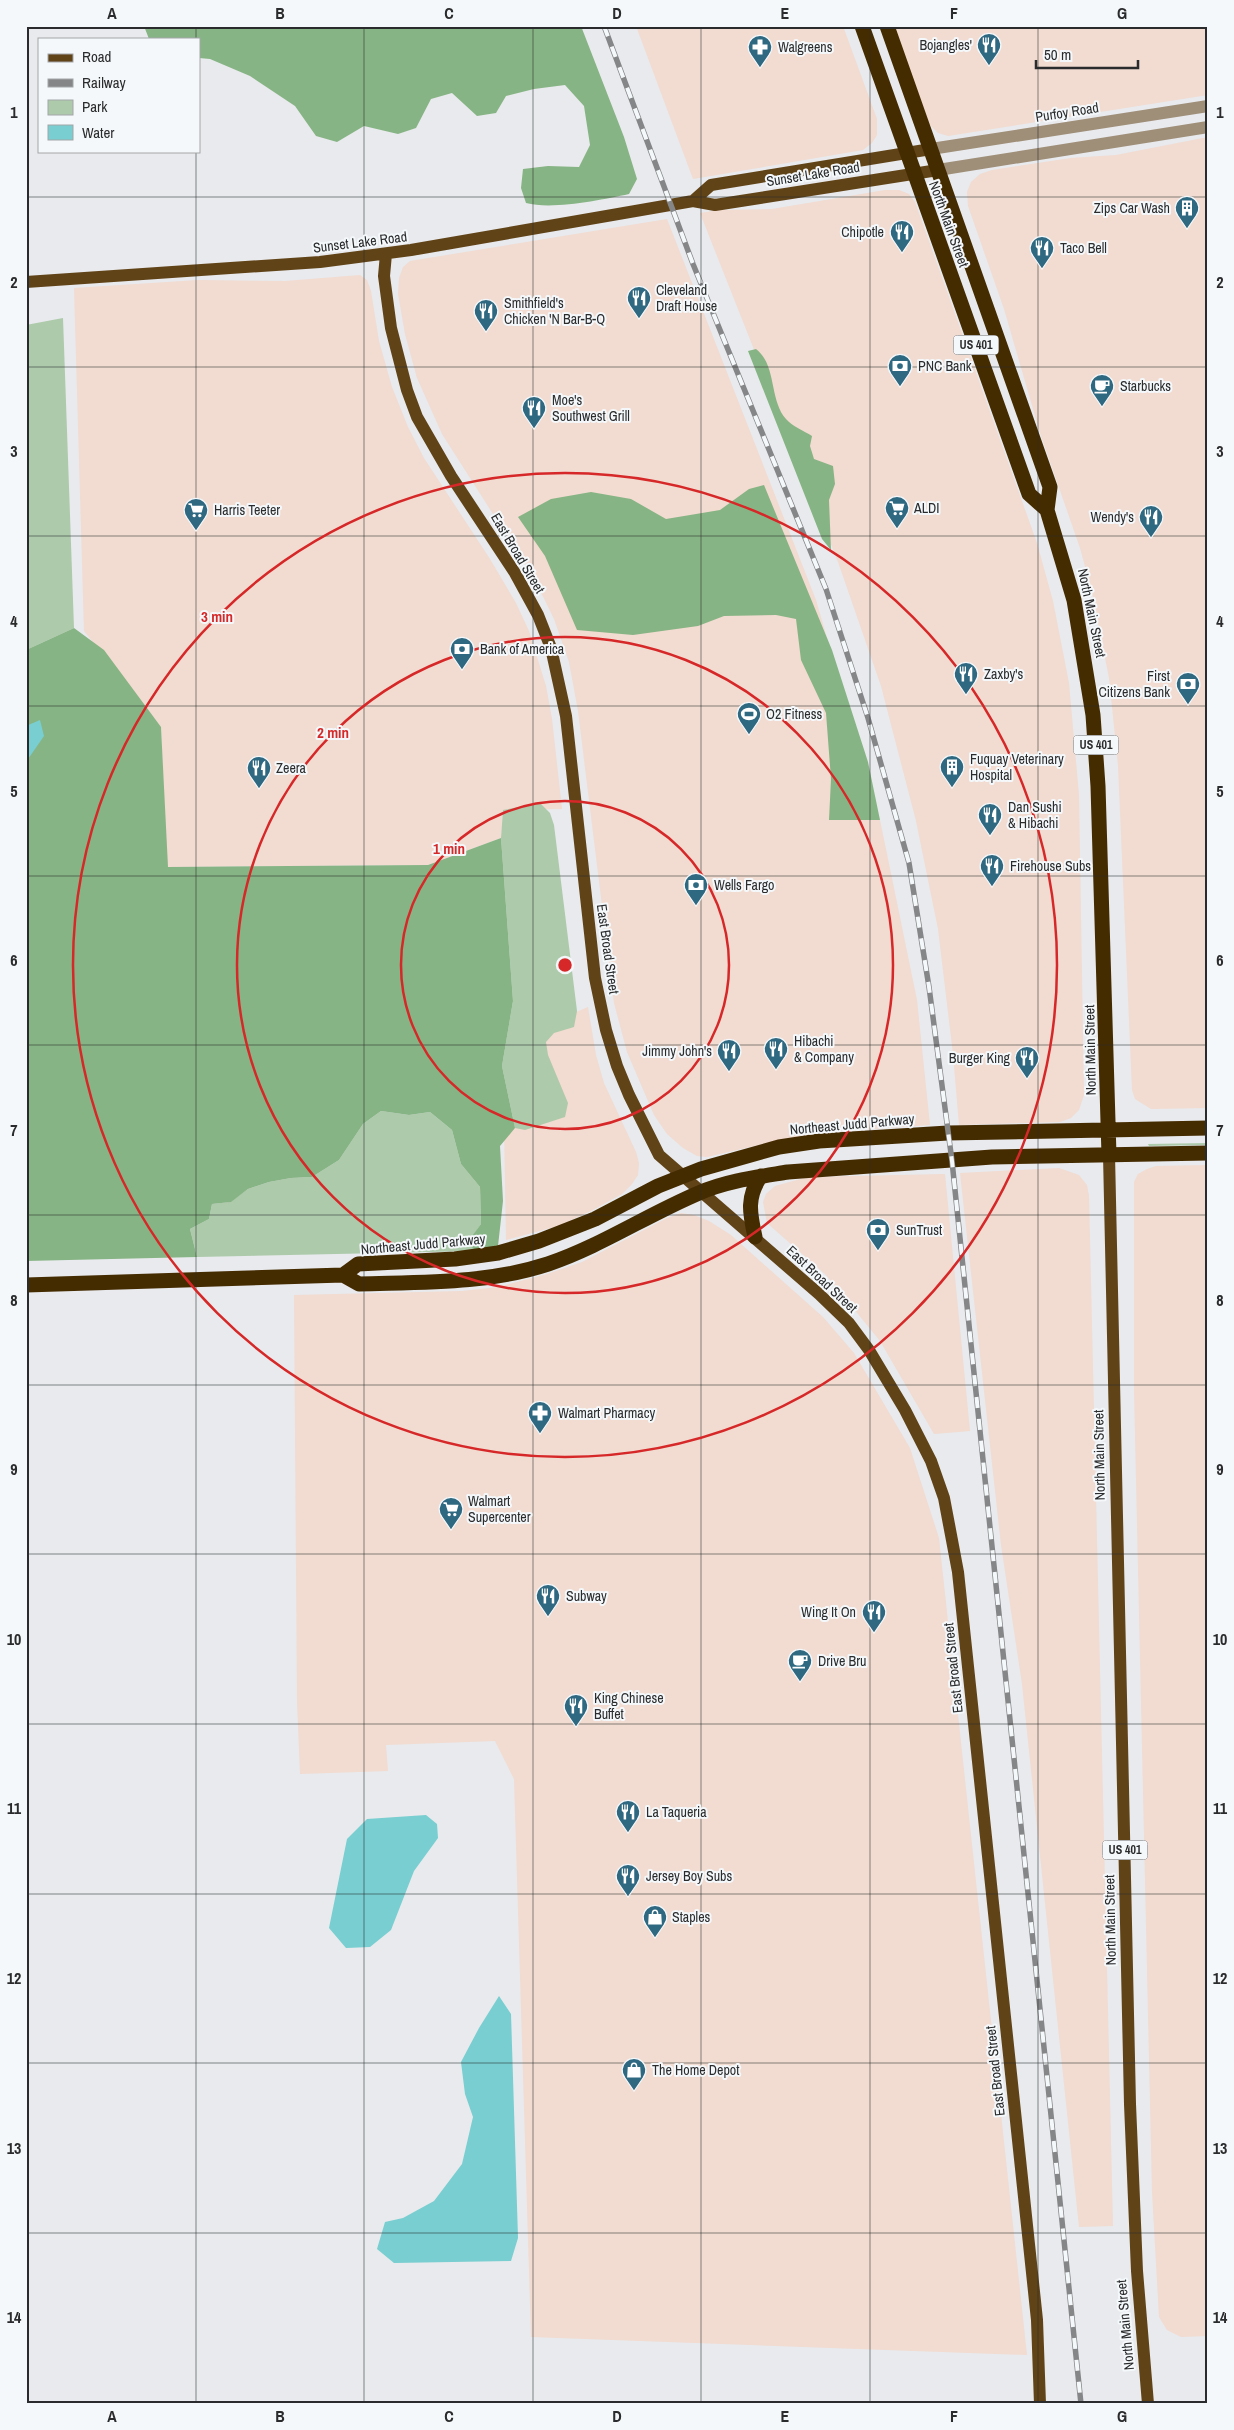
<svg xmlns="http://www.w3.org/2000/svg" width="1234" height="2430" font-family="'Archivo Narrow',sans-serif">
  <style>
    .commercial { fill: #f2dbd0 }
    .green { fill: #adcaab }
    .forest { fill: #87b484 }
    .water { fill: #78ced0 }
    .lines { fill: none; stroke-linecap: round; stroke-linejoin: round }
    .minor { stroke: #9f8e78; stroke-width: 12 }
    .major { stroke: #614318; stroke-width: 12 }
    .highway { stroke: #452b00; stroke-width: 15 }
    .rail-casing { stroke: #858688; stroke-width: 5.5 }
    .rail { stroke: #f5f8fa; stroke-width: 4; stroke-dasharray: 11; stroke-linecap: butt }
    .grid { fill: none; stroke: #2a2b2c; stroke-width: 1; stroke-opacity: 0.55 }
    .ring { fill: none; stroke: #d62828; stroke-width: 2.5 }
    .labels { text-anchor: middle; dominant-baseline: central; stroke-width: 4; stroke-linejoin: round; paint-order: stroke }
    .shield { fill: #f5f8fa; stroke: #67686a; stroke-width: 1 }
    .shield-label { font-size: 12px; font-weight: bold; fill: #2a2b2c }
    .poi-label { font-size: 14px; fill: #2a2b2c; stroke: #f5f8fa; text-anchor: start }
    .street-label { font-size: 14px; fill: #2a2b2c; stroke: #f5f8fa }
    .centre { fill: #d62828; stroke: #f5f8fa; stroke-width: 2.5 }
    .ring-label { font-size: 15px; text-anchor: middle; font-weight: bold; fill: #d62828; stroke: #f5f8fa; stroke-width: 4; stroke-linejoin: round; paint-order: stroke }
    .neatline { fill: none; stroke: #2a2b2c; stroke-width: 2 }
    .grid-label { font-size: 16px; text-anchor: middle; font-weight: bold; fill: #2a2b2c }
  </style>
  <rect width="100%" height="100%" fill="#e8eaed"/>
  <path class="commercial" d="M636,26H843L877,119V135L872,143L863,150L693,179Z
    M893,26H1208V95L948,136L938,133L930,125Z
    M1208,137V1108L1151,1109L1135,1099L1132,1090L1118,765L1109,678L1092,592L1080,548L1040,433L1004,309L968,206L967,192L971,182L980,174L992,170L1071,158L1116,155Z
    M885,190H899L909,194L915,202L1037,543L1053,601L1069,683L1079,795L1084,1095L1079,1110L1071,1118L1060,1122L959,1125L953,1054L938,929L916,821L881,686L838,562L700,213L719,210L772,209Z
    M667,219L816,600L880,820L917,1000L930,1125L820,1133L785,1139L707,1157L697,1156L683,1148L667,1134L654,1115L627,1052L614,1003L578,711L569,662L554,619L535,580L442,434L417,378L405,334L398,294L399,278L403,267L410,261Z
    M360,275L367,280L371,291L379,341L392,387L408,427L424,458L490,559L516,603L529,631L546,686L552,719L562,809L503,810L501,838L428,865L167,867L161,727L84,631L74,288L198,280L285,281Z
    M588,1007L596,1055L604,1083L636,1152L639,1163L638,1175L632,1184L622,1194L591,1211L558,1226L506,1240L504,1126L563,1104L539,1028Z
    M1208,1165V2336L1181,2337L1167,2330L1159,2317L1152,2192L1134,1390V1182L1138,1174L1147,1169L1156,1166Z
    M1059,1168L1079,1175L1087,1185L1089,1196L1113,2226L1079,2227L1022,1684L1001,1545L960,1173Z
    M945,1174L970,1431L934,1434L880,1341L826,1275L767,1223L763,1202L766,1194L775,1186L808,1177Z
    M681,1213L694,1215L709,1221L731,1235L823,1317L854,1353L910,1448L939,1538L1027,2355L531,2337L514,1779L495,1741L386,1745L388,1771L300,1774L297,1701L294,1295L462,1291L498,1287L547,1274L582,1262L667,1218Z"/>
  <path class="green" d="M63,318L74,628L26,650V325Z
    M540,803L550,813L554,825L577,1011L574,1027L554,1033L546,1042L548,1055L568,1103L565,1117L525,1130L515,1128L502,1066L513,1001L501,838L503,810Z
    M381,1111L409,1115L430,1112L452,1130L461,1164L480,1187L481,1224L468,1243L476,1251L197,1257L190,1229L209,1219L212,1204L230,1202L248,1189L269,1182L291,1178L312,1177L339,1160L363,1124Z
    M1208,1143V1145L1149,1146L1148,1144Z"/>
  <path class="forest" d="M144,26H581L624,137L637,179L629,194C601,200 552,210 526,203L521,188L523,169L548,166L579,167L590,145L584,106L565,85L534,89L506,96L496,113L477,116L452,93L431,99L416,128L398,134L364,126L337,142L316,136L295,106L250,76L210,59L199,58V39H149Z
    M756,349C777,365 769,400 786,419C792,426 804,431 812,436L810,446L814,459L833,466L835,484L829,500L831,550L822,539L748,351Z
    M764,485L832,650L868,762L880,820H829L831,779L826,713L801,660L796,619L776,615L724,616L698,626L633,635L577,630L545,556L518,517L551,499L591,492L631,499L666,519L720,510L749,489Z
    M74,628L104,650L161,727L168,867L428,865L501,838L513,1001L502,1066L515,1128L500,1146L503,1201L498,1246L476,1251L467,1243L481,1224L480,1187L461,1164L452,1130L430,1112L409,1115L381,1111L363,1124L339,1160L312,1177L291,1178L269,1182L248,1189L231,1202L212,1204L209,1219L190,1229L197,1257L26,1261V650Z"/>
  <path class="water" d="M40,720L44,736L26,762V726Z
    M426,1815L437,1824L438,1838L414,1871L391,1930L370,1947L346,1948L329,1928L347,1839L367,1819Z
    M499,1996L511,2014L518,2238L511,2261L394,2263L377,2249L385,2222L403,2218L434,2201L462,2164L473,2117L465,2094L461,2062L479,2028Z"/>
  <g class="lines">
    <path class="minor" d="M931,149L1208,106
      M938,170L1208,127"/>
    <path class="major" d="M693,201L711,185L931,149
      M386,254L384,276L391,328L407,390L417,417L451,476L515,573L538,615L551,648L566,716L595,978L606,1030L617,1066L629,1095L659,1155L819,1294L849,1323L869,1350L905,1410L931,1461L944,1498L958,1572L1037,2320L1040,2404
      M26,282L320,262L411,250L693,201L715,205L938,170
      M1109,1155L1130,2104L1137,2271L1148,2404"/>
    <path class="highway" d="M862,26L1029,494L1047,510
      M887,26L1050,487L1047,510L1074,600L1093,715L1098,786L1109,1155
      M755,1237C750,1214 746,1197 761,1176
      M343,1275L358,1264L455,1259L498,1253L539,1241L595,1219L658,1186L701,1169L779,1147L819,1141L948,1133L1208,1128
      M26,1285L343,1275L359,1284C423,1282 487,1284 548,1264C601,1246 647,1215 699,1193C726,1181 758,1177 788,1172L992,1157L1208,1153"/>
    <g class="rail-casing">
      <path id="rail" d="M604,26L693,264L826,589L868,718L909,863L929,987L952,1161L1081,2404"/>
    </g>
    <use href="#rail" class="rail"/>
  </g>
  <path class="grid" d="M196,26V39M364,26V2404M533,26V2404M701,26V2404M870,26V2404M1038,26V2404M196,151V2404M26,197H1208M26,367H1208M26,536H1208M26,706H1208M26,876H1208M26,1045H1208M26,1215H1208M26,1385H1208M26,1554H1208M26,1724H1208M26,1894H1208M26,2063H1208M26,2233H1208"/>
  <g class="ring">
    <circle cx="565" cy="965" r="164"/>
    <circle cx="565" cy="965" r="328"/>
    <circle cx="565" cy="965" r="492"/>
  </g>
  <defs>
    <g id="restaurant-pin" transform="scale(1.25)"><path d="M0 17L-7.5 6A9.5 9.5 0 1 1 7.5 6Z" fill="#2e6881" stroke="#f5f8fa"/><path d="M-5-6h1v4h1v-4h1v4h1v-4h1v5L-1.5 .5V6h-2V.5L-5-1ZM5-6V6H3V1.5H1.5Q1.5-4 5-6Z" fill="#fff"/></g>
    <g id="pharmacy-pin" transform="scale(1.25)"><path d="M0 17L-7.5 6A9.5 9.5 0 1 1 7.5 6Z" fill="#2e6881" stroke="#f5f8fa"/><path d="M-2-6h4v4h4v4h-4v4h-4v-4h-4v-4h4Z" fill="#fff"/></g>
    <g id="building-pin" transform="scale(1.25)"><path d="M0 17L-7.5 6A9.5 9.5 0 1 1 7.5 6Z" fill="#2e6881" stroke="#f5f8fa"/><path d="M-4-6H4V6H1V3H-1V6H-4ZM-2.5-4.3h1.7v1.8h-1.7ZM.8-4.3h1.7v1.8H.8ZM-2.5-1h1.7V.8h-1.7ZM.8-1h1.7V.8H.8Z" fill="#fff"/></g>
    <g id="bank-pin" transform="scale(1.25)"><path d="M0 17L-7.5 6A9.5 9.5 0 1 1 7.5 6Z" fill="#2e6881" stroke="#f5f8fa"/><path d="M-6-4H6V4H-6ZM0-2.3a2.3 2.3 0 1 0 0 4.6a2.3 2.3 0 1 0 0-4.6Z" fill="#fff"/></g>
    <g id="cafe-pin" transform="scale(1.25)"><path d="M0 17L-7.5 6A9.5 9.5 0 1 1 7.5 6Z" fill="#2e6881" stroke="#f5f8fa"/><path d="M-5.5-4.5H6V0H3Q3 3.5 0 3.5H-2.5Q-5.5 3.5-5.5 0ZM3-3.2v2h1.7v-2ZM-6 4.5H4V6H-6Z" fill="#fff"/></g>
    <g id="supermarket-pin" transform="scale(1.25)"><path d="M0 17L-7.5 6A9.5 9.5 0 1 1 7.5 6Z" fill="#2e6881" stroke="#f5f8fa"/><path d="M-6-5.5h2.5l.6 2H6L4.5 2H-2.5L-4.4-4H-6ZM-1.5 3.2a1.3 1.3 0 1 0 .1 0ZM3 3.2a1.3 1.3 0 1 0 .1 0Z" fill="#fff"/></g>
    <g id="stadium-pin" transform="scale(1.25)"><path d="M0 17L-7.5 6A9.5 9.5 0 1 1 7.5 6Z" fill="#2e6881" stroke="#f5f8fa"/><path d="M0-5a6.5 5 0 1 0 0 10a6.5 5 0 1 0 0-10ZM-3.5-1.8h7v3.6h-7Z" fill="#fff"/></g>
    <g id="shop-pin" transform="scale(1.25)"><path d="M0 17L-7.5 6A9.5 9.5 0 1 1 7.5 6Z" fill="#2e6881" stroke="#f5f8fa"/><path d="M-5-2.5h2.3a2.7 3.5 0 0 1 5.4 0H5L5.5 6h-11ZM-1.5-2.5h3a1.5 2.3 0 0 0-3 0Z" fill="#fff"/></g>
  </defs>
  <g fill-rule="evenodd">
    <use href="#restaurant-pin" x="989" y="45"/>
    <use href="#pharmacy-pin" x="760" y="47"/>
    <use href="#building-pin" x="1187" y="208"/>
    <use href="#restaurant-pin" x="902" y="232"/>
    <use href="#restaurant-pin" x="1042" y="248"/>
    <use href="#restaurant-pin" x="639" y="298"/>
    <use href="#restaurant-pin" x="486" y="311"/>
    <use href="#bank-pin" x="900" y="366"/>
    <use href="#cafe-pin" x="1102" y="386"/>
    <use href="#restaurant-pin" x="534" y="408"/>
    <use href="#supermarket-pin" x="897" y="508"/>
    <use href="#supermarket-pin" x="196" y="510"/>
    <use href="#restaurant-pin" x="1151" y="517"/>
    <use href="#bank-pin" x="462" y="649"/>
    <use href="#restaurant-pin" x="966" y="674"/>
    <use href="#bank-pin" x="1188" y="684"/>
    <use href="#stadium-pin" x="749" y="714"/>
    <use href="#building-pin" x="952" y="767"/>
    <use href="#restaurant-pin" x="259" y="768"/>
    <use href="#restaurant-pin" x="990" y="815"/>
    <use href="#restaurant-pin" x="992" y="866"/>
    <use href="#bank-pin" x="696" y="885"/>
    <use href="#restaurant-pin" x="776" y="1049"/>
    <use href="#restaurant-pin" x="729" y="1051"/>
    <use href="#restaurant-pin" x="1027" y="1058"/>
    <use href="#bank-pin" x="878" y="1230"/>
    <use href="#pharmacy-pin" x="540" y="1413"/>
    <use href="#supermarket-pin" x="451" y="1509"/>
    <use href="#restaurant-pin" x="548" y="1596"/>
    <use href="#restaurant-pin" x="874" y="1612"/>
    <use href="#cafe-pin" x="800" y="1661"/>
    <use href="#restaurant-pin" x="576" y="1706"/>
    <use href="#restaurant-pin" x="628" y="1812"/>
    <use href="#restaurant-pin" x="628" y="1876"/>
    <use href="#shop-pin" x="655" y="1917"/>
    <use href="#shop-pin" x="634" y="2070"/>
  </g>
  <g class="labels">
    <g class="shield">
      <rect x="953.5" y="335.5" width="45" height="19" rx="4"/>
      <rect x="1073.5" y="735.5" width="45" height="19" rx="4"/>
      <rect x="1102.5" y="1840.5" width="45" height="19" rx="4"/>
    </g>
    <g class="shield-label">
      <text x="976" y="345">US 401</text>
      <text x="1096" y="745">US 401</text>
      <text x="1125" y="1850">US 401</text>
    </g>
    <g class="poi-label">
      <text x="972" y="45" text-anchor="end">Bojangles'</text>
      <text x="778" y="47">Walgreens</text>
      <text x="1170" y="208" text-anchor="end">Zips Car Wash</text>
      <text x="884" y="232" text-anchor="end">Chipotle</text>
      <text x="1060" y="248">Taco Bell</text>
      <text x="656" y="290">Cleveland<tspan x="656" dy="16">Draft House</tspan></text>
      <text x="504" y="303">Smithfield's<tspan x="504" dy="16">Chicken 'N Bar-B-Q</tspan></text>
      <text x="918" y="366">PNC Bank</text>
      <text x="1120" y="386">Starbucks</text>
      <text x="552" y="400">Moe's<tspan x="552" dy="16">Southwest Grill</tspan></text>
      <text x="914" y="508">ALDI</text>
      <text x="214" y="510">Harris Teeter</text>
      <text x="1134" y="517" text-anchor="end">Wendy's</text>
      <text x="480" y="649">Bank of America</text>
      <text x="984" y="674">Zaxby's</text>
      <text x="1170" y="676" text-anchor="end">First<tspan x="1170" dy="16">Citizens Bank</tspan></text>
      <text x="766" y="714">O2 Fitness</text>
      <text x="970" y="759">Fuquay Veterinary<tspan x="970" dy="16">Hospital</tspan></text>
      <text x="276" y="768">Zeera</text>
      <text x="1008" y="807">Dan Sushi<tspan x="1008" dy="16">&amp; Hibachi</tspan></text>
      <text x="1010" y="866">Firehouse Subs</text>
      <text x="714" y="885">Wells Fargo</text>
      <text x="794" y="1041">Hibachi<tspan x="794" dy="16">&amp; Company</tspan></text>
      <text x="712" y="1051" text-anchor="end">Jimmy John's</text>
      <text x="1010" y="1058" text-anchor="end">Burger King</text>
      <text x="896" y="1230">SunTrust</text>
      <text x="558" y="1413">Walmart Pharmacy</text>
      <text x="468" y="1501">Walmart<tspan x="468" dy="16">Supercenter</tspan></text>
      <text x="566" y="1596">Subway</text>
      <text x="856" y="1612" text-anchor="end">Wing It On</text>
      <text x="818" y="1661">Drive Bru</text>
      <text x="594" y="1698">King Chinese<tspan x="594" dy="16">Buffet</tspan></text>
      <text x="646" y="1812">La Taqueria</text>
      <text x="646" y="1876">Jersey Boy Subs</text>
      <text x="672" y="1917">Staples</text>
      <text x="652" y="2070">The Home Depot</text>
    </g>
    <g class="street-label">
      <text transform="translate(1067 112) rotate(-9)">Purfoy Road</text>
      <text transform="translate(813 174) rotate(-9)">Sunset Lake Road</text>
      <text transform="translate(949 224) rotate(70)">North Main Street</text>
      <text transform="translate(360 242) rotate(-7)">Sunset Lake Road</text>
      <text transform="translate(518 553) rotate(59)">East Broad Street</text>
      <text transform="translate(1092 613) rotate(78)">North Main Street</text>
      <text transform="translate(608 949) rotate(82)">East Broad Street</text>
      <text transform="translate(1090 1050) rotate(-91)">North Main Street</text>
      <text transform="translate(852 1124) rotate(-5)">Northeast Judd Parkway</text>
      <text transform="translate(423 1244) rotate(-5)">Northeast Judd Parkway</text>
      <text transform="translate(822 1279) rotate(43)">East Broad Street</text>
      <text transform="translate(1099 1455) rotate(-91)">North Main Street</text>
      <text transform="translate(953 1668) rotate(-96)">East Broad Street</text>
      <text transform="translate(1110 1920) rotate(-91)">North Main Street</text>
      <text transform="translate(995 2071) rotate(-96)">East Broad Street</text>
      <text transform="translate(1125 2325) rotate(-95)">North Main Street</text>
    </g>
  </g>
  <circle cx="565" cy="965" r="8" class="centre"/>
  <g class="ring-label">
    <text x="217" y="622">3 min</text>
    <text x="333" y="738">2 min</text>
    <text x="449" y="854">1 min</text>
  </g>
  <rect width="1234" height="2430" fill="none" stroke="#f5f8fa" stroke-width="55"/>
  <rect x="38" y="38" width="162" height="115" fill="#f5f8fa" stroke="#a4a6a8"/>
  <rect x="48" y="54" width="25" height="8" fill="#614318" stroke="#a4a6a8"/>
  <text x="82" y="62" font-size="15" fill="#2a2b2c">Road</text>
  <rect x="48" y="79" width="25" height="8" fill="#858688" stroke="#a4a6a8"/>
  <text x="82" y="88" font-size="15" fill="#2a2b2c">Railway</text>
  <rect x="48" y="100" width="25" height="15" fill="#adcaab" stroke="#a4a6a8"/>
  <text x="82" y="112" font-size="15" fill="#2a2b2c">Park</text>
  <rect x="48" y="125" width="25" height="15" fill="#78ced0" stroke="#a4a6a8"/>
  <text x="82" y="138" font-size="15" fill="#2a2b2c">Water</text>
  <path d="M1036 60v8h102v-8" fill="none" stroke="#2a2b2c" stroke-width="2.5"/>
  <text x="1044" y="60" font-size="15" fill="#2a2b2c" stroke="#f5f8fa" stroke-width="4" paint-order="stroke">50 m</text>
  <rect x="28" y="28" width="1178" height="2374" class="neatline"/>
  <g class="grid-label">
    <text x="112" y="19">A</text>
    <text x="280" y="19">B</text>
    <text x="449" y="19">C</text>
    <text x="617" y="19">D</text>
    <text x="785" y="19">E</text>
    <text x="954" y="19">F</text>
    <text x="1122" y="19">G</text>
    <text x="14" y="118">1</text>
    <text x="1220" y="118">1</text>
    <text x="14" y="288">2</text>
    <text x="1220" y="288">2</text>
    <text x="14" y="457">3</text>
    <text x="1220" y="457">3</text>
    <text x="14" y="627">4</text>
    <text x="1220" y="627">4</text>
    <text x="14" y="797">5</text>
    <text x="1220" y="797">5</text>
    <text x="14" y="966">6</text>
    <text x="1220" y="966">6</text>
    <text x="14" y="1136">7</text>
    <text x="1220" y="1136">7</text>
    <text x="14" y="1306">8</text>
    <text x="1220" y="1306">8</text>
    <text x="14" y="1475">9</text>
    <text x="1220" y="1475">9</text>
    <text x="14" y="1645">10</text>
    <text x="1220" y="1645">10</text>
    <text x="14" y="1814">11</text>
    <text x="1220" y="1814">11</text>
    <text x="14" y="1984">12</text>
    <text x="1220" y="1984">12</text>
    <text x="14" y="2154">13</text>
    <text x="1220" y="2154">13</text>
    <text x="14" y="2323">14</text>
    <text x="1220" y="2323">14</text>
    <text x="112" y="2422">A</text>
    <text x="280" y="2422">B</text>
    <text x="449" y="2422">C</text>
    <text x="617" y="2422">D</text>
    <text x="785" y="2422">E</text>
    <text x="954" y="2422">F</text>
    <text x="1122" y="2422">G</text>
  </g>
</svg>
